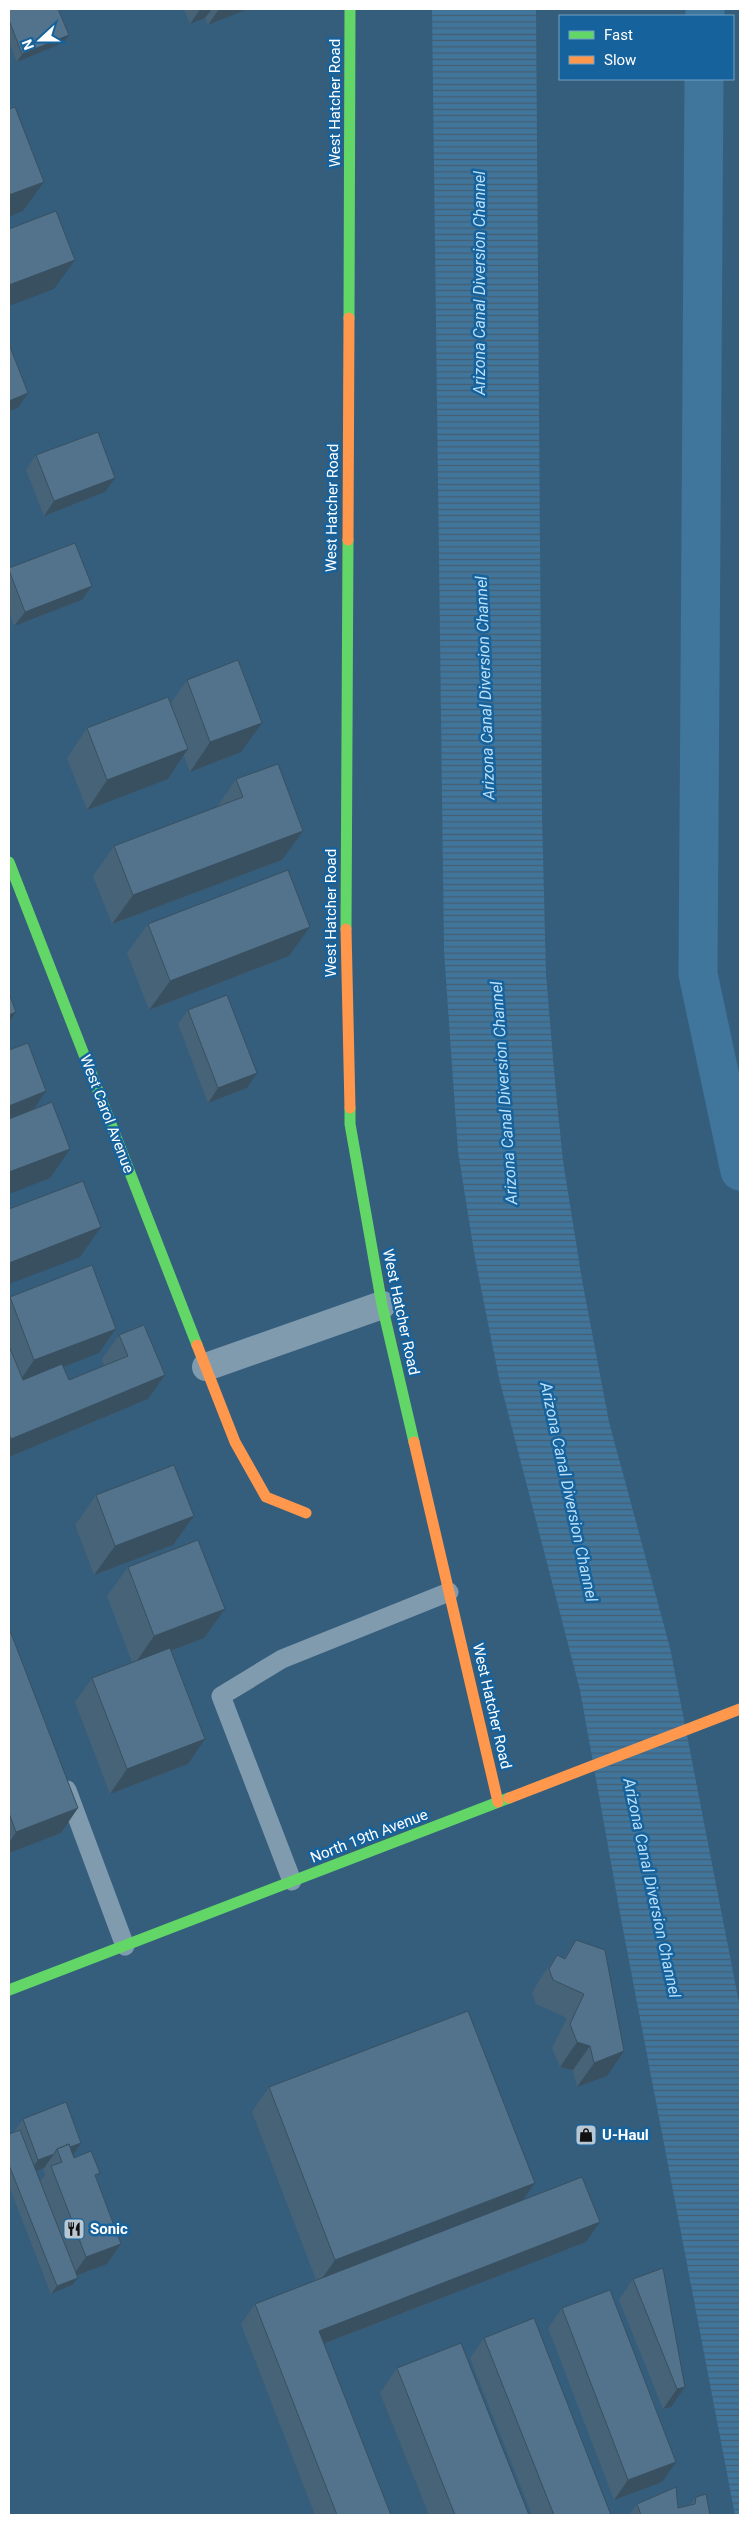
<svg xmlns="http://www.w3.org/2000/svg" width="749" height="2524" font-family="Roboto,sans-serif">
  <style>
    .water { fill: url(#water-rules) }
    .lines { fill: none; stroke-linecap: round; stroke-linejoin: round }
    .canal { stroke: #40759c; stroke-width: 39 }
    .lane { stroke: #809aae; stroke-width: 19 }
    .street { stroke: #809aae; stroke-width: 28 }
    .fast { stroke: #63d668; stroke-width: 11 }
    .slow { stroke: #ff974d; stroke-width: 11 }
    .wall { fill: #476378; fill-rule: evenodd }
    .shaded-wall { fill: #395061 }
    .building { fill: #52738b; stroke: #395061 }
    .labels { text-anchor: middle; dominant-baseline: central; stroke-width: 5; stroke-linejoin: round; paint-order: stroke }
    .street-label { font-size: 15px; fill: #fff; stroke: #16629c }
    .poi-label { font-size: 15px; font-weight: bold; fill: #fff; stroke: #16629c; text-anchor: start }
    .water-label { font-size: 16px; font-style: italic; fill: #b9dff9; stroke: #16629c }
  </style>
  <defs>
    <pattern id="water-rules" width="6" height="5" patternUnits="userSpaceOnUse" patternTransform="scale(1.25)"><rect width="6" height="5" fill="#40759c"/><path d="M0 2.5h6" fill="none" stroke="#475e70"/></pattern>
  </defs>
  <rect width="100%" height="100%" fill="#355e7d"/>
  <path class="water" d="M432,9H536L542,815L546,975L556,1093L563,1161L582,1280L609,1422L670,1648L740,2008V2515H735L622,1924L580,1690L499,1378L475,1258L458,1151L444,951Z"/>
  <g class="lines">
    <path class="canal" d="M705,16V9
      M704,79L698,974L740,1171"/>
    <path class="lane" d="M67,1790L125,1946
      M292,1881L221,1696L282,1659L449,1592"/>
    <path class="street" d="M206,1367L382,1305"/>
    <path class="fast" d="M349,318L350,9
      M9,862L197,1345
      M346,929L348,540
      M350,1108V1124L382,1305L414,1442
      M9,1990L509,1798"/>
    <path class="slow" d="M348,540L349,318
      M346,929L350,1108
      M197,1345L235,1442L266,1497L306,1513
      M414,1442L498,1802
      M509,1798L740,1709"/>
  </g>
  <path class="wall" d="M9,9L69,35L63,43L17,62L9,42Z
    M184,9H248L208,25L205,18L190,24Z
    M36,455L105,492L44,516L26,470Z
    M9,568L92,586L82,600L14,626L9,611Z
    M187,680L262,723L241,752L190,772L184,756L168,779L87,810L67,758L87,728L171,703Z
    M236,779L282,860L112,924L93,876L114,846L217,807Z
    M148,924L310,927L289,956L149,1010L127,953Z
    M188,1010L257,1073L247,1088L208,1103L178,1024Z
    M10,1297L116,1329L99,1353L63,1367L69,1380L104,1366L102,1359L119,1335L165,1375L148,1399L9,1457V1299Z
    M96,1495L173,1545L94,1575L75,1525Z
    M128,1567L225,1609L204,1638L171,1651L188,1764L110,1794L75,1702L92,1678L132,1662L107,1596Z
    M9,1628L61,1833L9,1853Z
    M576,1940L607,2076L577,2087L573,2070L560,2067L552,2048L567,2018L536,2004L532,1993L540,1979L557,1955L564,1958Z
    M269,2087L523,2200L586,2242L324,2344L391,2515H315L241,2324L255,2304L316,2280L252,2112Z
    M23,2119L73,2155L74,2158L96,2179L121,2244L107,2264L77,2275L72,2285L51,2294L9,2186V2134L13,2133ZM44,2168L43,2169L45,2175L40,2182L36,2171Z
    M633,2279L685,2387L671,2407L663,2409L619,2300Z
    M562,2308L662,2482L614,2500L548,2328Z
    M484,2338L611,2515H532L470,2358Z
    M397,2368L529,2515H429L380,2393Z
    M696,2497L710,2515H629L637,2504L678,2508L690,2505Z"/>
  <path class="shaded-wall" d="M200,9H212L205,18L190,24Z
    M219,9H248L208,25Z
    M69,35L63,43L17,62L22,54Z
    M44,182L23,211L9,217V195Z
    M75,260L54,289L9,306V285Z
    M28,393L18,408L9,411V401Z
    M115,478L105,492L44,516L54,501Z
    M92,586L82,600L14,626L25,612Z
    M262,723L241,752L190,772L210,742Z
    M188,749L168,779L87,810L107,780Z
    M303,831L282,860L112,924L133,895Z
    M310,927L289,956L149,1010L170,981Z
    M16,1012L9,1022V1015Z
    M257,1073L247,1088L208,1103L218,1088Z
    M46,1091L26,1121L9,1127V1106Z
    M70,1149L50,1178L9,1194V1172Z
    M101,1227L80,1257L9,1284V1263Z
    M116,1329L99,1353L17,1385L34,1360Z
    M165,1375L148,1399L9,1457V1441L11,1439Z
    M194,1516L173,1545L94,1575L115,1546Z
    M225,1609L204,1638L134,1665L154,1636Z
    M205,1739L188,1764L110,1794L127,1769Z
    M78,1808L61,1833L9,1853V1843L16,1832Z
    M577,2042L590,2046L573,2070L560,2067Z
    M624,2051L607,2076L577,2087L594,2063Z
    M81,2143L71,2158L58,2152Z
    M54,2154L44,2168L28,2174L38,2160Z
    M535,2183L518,2207L318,2284L335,2260Z
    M600,2222L586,2242L305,2351L319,2331Z
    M121,2244L107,2264L72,2277L86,2257Z
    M78,2278L72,2285L51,2294L57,2286Z
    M685,2387L671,2407L663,2409L677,2389Z
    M676,2462L662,2482L614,2500L628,2480Z"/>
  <path class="building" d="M9,9H58L69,35L22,54L9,20Z
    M15,107L44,182L9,195V109Z
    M56,211L75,260L9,285V229Z
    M9,344L28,393L9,401Z
    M98,432L115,478L54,501L36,455Z
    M75,543L92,586L25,612L9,570V568Z
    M238,660L262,723L210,742L187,680Z
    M168,697L188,749L107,780L87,728Z
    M278,764L303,831L133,895L114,846L243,797L236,779Z
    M288,870L310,927L170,981L148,924Z
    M9,993L16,1012L9,1015Z
    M227,995L257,1073L218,1088L188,1010Z
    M28,1043L46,1091L9,1106V1050Z
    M52,1102L70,1149L9,1172V1119Z
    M83,1181L101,1227L9,1263V1209Z
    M92,1265L116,1329L34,1360L10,1297Z
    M144,1325L165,1375L11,1439L9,1434V1346L23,1380L62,1364L69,1380L128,1356L119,1335Z
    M174,1465L194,1516L115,1546L96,1495Z
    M198,1540L225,1609L154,1636L128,1567Z
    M9,1628L78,1808L16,1832L9,1813Z
    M170,1648L205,1739L127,1769L92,1678Z
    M576,1940L605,1950L624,2051L594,2063L590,2046L577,2042L570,2024L584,1994L553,1980L549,1969L557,1955L565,1959Z
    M468,2011L535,2183L335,2260L269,2087Z
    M66,2102L81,2143L70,2147L69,2144L57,2149L54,2154L38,2160L23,2119Z
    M20,2130L78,2278L57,2286L9,2165V2134Z
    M69,2144L74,2158L91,2151L100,2173L95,2175L121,2244L86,2257L51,2166L62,2162L57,2149Z
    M582,2177L600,2222L319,2331L391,2515H337L255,2304Z
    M663,2268L685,2387L677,2389L633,2279Z
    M610,2290L676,2462L628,2480L562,2308Z
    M534,2318L611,2515H554L484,2338Z
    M461,2343L529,2515H455L397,2368Z
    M676,2487L678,2508L695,2504L696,2497L706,2494L710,2515H641L637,2504Z"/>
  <defs>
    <g id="shop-square" transform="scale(1.125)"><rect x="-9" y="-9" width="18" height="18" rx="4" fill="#b8c7d2" stroke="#16629c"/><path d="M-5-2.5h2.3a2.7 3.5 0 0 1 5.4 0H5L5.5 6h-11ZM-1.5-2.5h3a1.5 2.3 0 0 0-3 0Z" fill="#111"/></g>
    <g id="restaurant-square" transform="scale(1.125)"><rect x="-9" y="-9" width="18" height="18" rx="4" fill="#b8c7d2" stroke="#16629c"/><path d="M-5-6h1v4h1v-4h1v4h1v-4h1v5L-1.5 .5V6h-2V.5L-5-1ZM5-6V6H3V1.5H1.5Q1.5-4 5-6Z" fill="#111"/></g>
  </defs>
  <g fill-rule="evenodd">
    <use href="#shop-square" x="586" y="2135"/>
    <use href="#restaurant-square" x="74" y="2229"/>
  </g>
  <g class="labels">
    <g class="street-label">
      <text transform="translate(335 103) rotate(-90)">West Hatcher Road</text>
      <text transform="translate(332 508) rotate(-89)">West Hatcher Road</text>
      <text transform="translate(331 913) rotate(-90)">West Hatcher Road</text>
      <text transform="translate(107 1114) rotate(69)">West Carol Avenue</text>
      <text transform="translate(401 1312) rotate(78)">West Hatcher Road</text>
      <text transform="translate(492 1706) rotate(77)">West Hatcher Road</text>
      <text transform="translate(369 1836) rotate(-21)">North 19th Avenue</text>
    </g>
    <g class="poi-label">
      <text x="602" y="2135">U-Haul</text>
      <text x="90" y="2229">Sonic</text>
    </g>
    <g class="water-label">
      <text transform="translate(479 283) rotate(-90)">Arizona Canal Diversion Channel</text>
      <text transform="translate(485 688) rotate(-92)">Arizona Canal Diversion Channel</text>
      <text transform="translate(504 1093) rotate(-94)">Arizona Canal Diversion Channel</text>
      <text transform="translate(569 1492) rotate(78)">Arizona Canal Diversion Channel</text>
      <text transform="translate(652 1888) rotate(78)">Arizona Canal Diversion Channel</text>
    </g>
  </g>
  <rect width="749" height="2524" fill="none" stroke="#ffffff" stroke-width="20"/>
  <rect x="559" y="15" width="175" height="65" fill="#16629c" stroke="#73a1c4"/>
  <rect x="569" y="31" width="25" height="8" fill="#63d668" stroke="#73a1c4"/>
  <text x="604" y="40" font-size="15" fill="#ffffff">Fast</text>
  <rect x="569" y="56" width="25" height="8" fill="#ff974d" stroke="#73a1c4"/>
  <text x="604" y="65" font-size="15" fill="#ffffff">Slow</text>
  <g transform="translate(40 40) rotate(249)" stroke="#16629c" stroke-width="4" paint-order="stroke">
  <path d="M0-4L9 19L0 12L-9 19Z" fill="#ffffff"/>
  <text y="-8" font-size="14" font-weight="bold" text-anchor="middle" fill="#ffffff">N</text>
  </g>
</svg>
